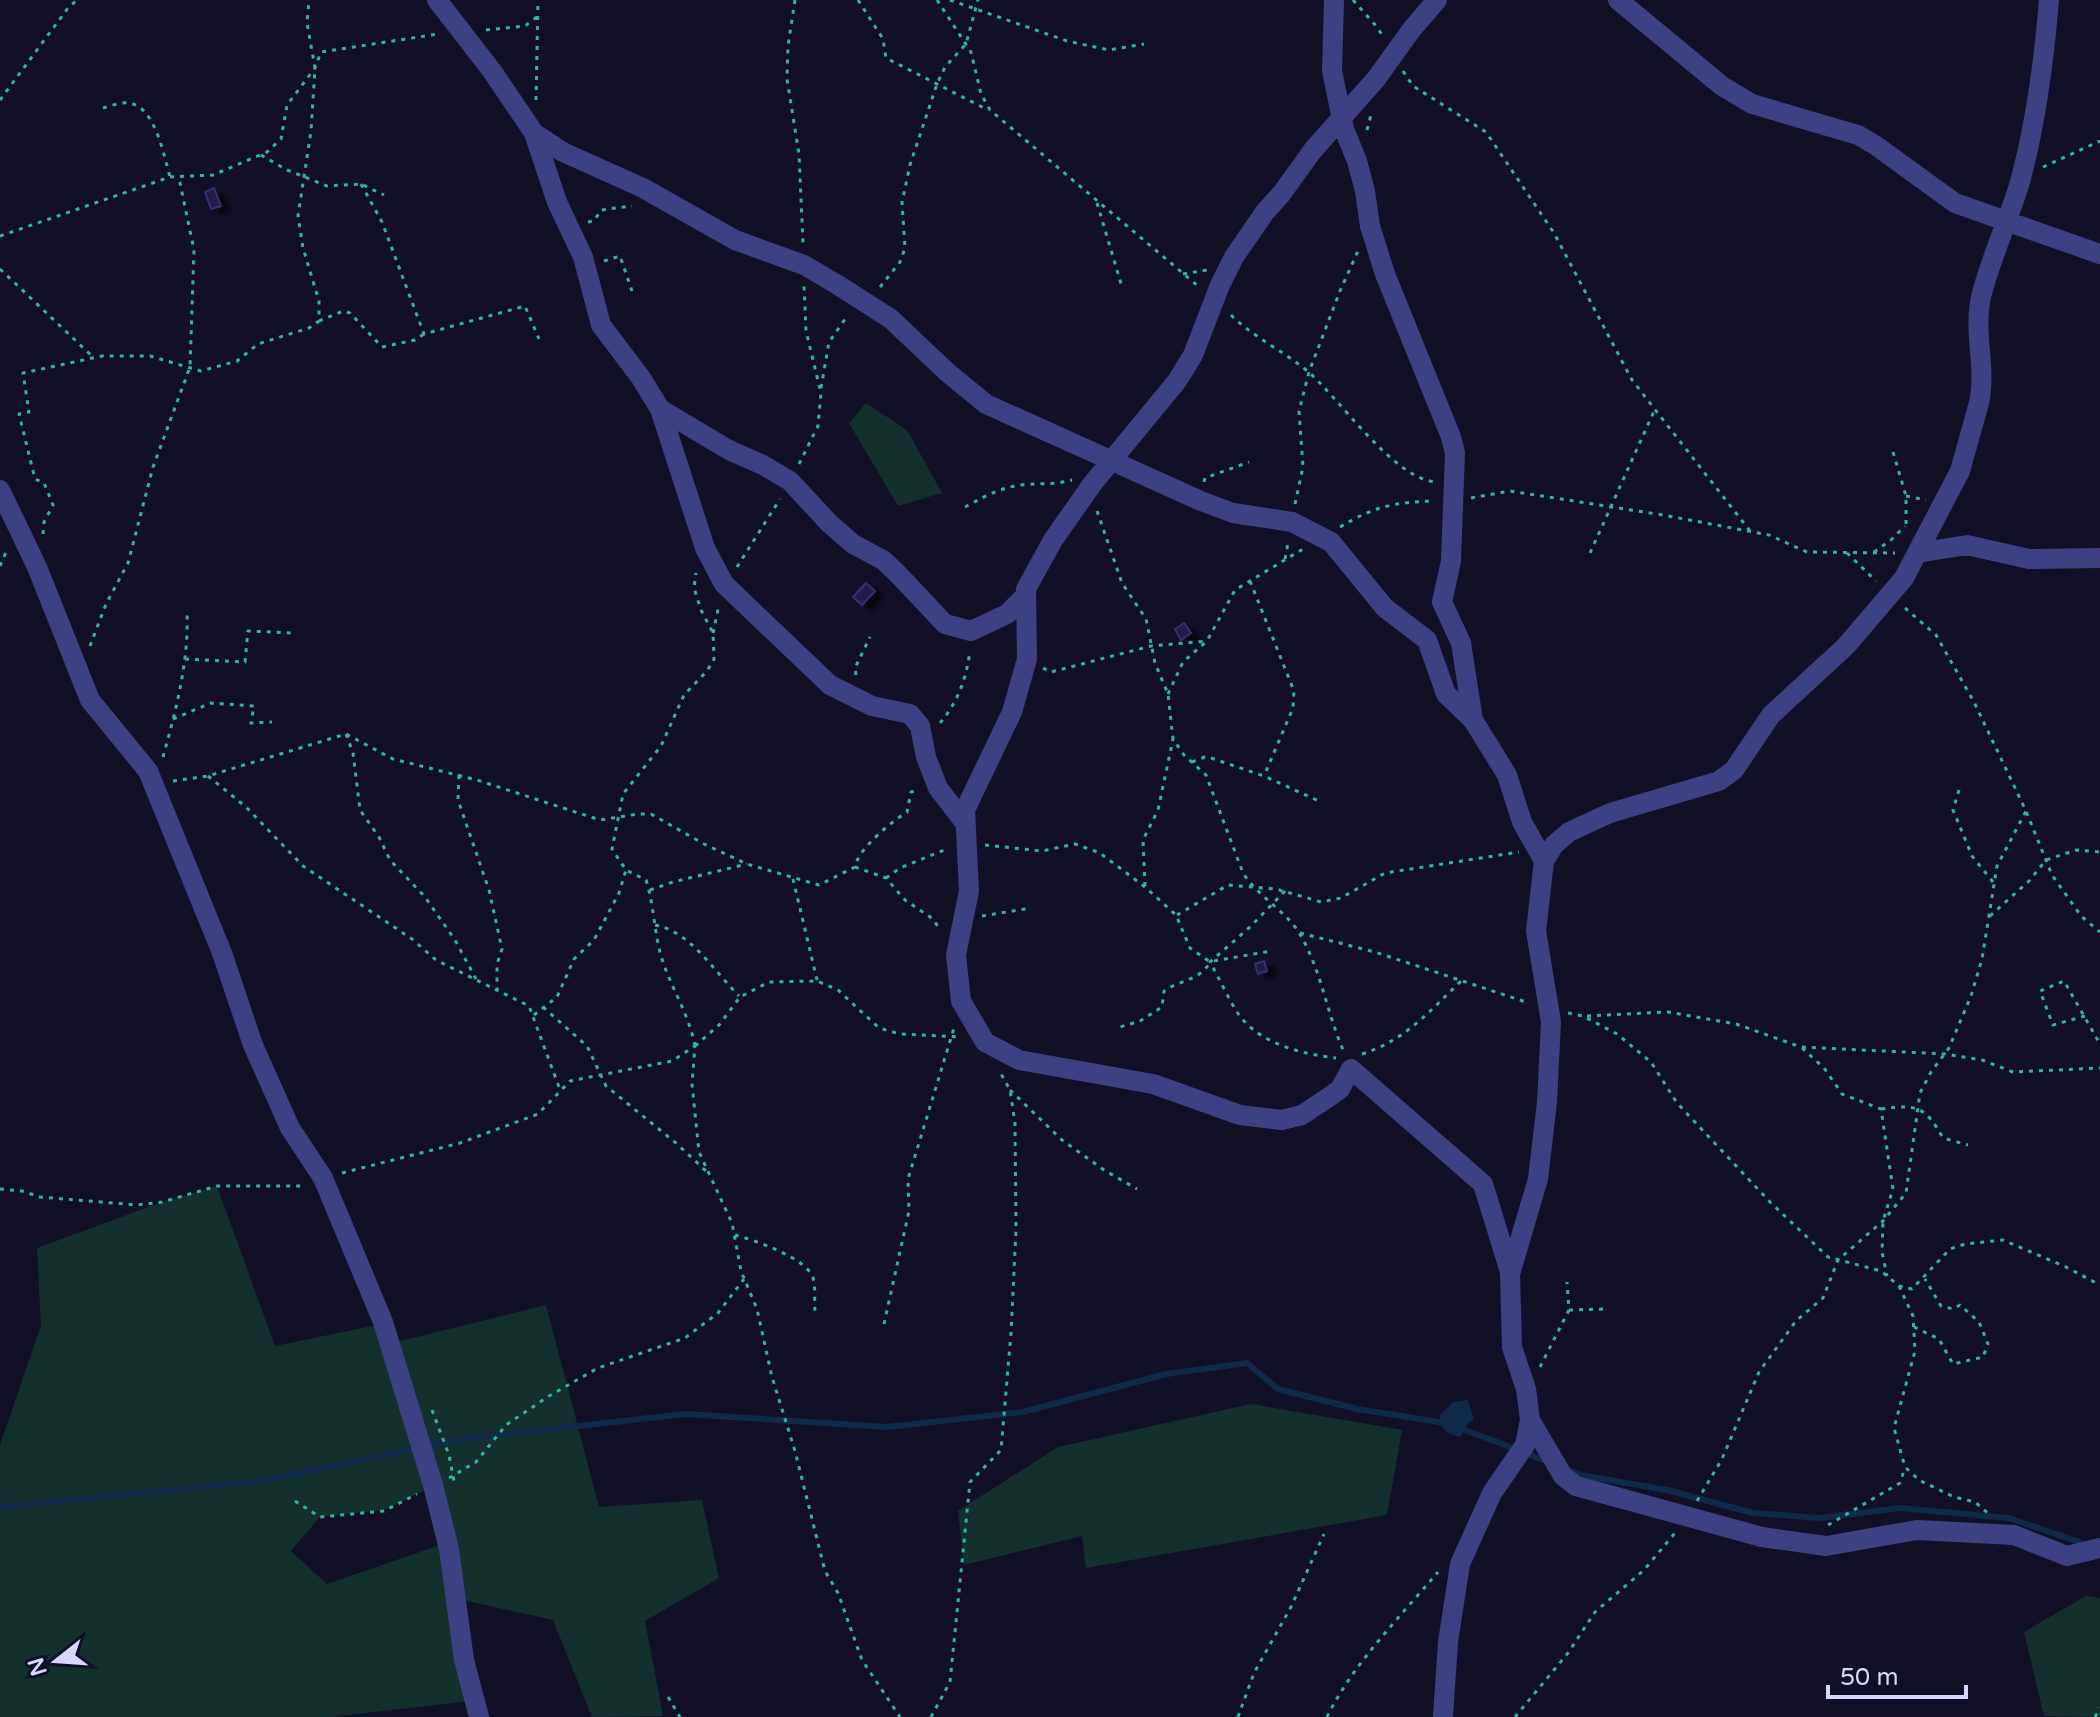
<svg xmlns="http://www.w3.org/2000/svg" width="2100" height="1717" font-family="'Varela Round',sans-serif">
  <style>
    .green { fill: #13302c; fill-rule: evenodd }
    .water { fill: #102b4a }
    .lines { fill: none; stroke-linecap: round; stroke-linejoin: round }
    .stream { stroke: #102b4a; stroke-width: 6 }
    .building { fill: #211d46; stroke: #363071; stroke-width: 2; filter: url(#shadow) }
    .path { stroke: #34b4a0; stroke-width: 3; stroke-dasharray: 4 6; stroke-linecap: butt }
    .minor { stroke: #3d4183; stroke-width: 20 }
  </style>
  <defs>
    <filter id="shadow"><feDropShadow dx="9" dy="5" stdDeviation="2" flood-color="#0009"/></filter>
  </defs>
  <rect width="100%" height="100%" fill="#121026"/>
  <path class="green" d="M866,403L907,430L942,493L898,506L849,423Z
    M217,1186L275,1346L382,1324L388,1344L546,1305L599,1507L702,1500L719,1578L645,1621L663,1716L592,1717L553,1620L454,1598L470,1701L331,1717H0V1445L41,1325L37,1248L162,1202ZM430,1488L446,1543L327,1584L291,1551L320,1517L384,1510Z
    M1251,1404L1402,1430L1387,1515L1086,1568L1082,1536L964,1565L958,1511L1058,1447Z
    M2086,1596L2100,1598V1717L2044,1716L2024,1632Z"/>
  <path class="water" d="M1468,1400L1474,1420L1469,1422L1460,1437L1448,1433L1440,1424V1415L1453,1402Z"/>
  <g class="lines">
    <path class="stream" d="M1460,1428L1546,1461
      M1568,1470L1580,1475L1667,1490L1753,1513L1820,1518L1900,1508L2009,1518L2085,1544
      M0,1507L261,1481L464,1439L685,1414L887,1427L1023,1412L1166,1374L1247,1363L1278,1389L1357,1409L1445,1423"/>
  </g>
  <path class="building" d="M214,188L221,206L211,209L205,192Z
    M866,583L875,591L862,605L853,597Z
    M1184,623L1191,633L1181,640L1175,629Z
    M1264,961L1267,971L1258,974L1255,964Z"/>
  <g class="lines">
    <path class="path" d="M795,0L788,46L787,79L799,154L803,243
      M858,0L883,39L886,58L988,110
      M937,0L971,52L981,94L990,110L1198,286
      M950,0L1067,41L1109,50L1144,44
      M1353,0L1378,28L1383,37
      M486,30L525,26L538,16
      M1403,71L1413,86L1486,132L1554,233L1632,380L1750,531
      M0,100L68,8L77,0
      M536,100L538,0
      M103,108C110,106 121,102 128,103C155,105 164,156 170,177
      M1367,130L1371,115
      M261,155L287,170L327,186L361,184L384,195
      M2043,167L2100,141
      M361,184L382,222L424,334L525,306L539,339
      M1097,203L1122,287
      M588,222L594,221L601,210L632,206
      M0,236L170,177L213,175L267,152L281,139L287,105L315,68L321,52L438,34
      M604,261L620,256L632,291
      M0,269L93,357
      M1183,274L1207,270
      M880,287L900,262L905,248L902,202L910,165L937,84L945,67L966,44L978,0
      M1231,315C1253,337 1282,350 1306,370C1340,398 1393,479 1436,482
      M319,321L343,311L350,313L382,347L415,340L424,334
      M821,388L829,342L848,315
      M1893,452L1906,496V529
      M799,464L818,426L821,393L806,331L804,286
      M1204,482L1205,478L1249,462
      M1906,496L1926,500
      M1471,498L1510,491L1663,515L1769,535L1807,552L1895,553
      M1295,504L1303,467L1299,411L1309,372L1340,291L1358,251
      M965,507C983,497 1000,488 1020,485C1038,483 1055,485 1072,480
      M1097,511L1122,583L1146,619L1155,663L1168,694L1173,739L1184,755L1206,775L1243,873C1258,897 1288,912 1301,936C1322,973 1327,1014 1344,1052
      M1340,527C1375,506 1395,502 1435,501
      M43,534L44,522L53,505L44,483L35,479L19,414L29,412L23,373L102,356H150L201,371L237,361L258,344L309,328L319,321V301L303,248L298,216L311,131L315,68L307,23L309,0
      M1874,552L1891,540L1905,526
      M1590,553L1655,409
      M1847,553L1876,581
      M1285,559L1288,543
      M0,566L7,550
      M737,567L780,499
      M1250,581L1294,691L1293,708L1264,776
      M1905,608L1936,635L1974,702L2026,811L2052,875L2081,916L2100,932
      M713,633L719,605
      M90,646L106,604L128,563L153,467L190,367L194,250L179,178
      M185,659L245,662L248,631L293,633
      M1043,668L1051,672L1151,646L1207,641
      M856,675L855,668L870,637
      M1168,694L1183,662L1207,641L1235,590L1303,549
      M173,719L211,703L254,706L251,723L272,722
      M940,723C958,702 966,679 970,651
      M346,734L353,753L360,810L379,837L390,860L425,897L455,940L476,979
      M163,757C176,710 189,661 187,612
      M1192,762L1205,757L1211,758L1264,776L1321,802
      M459,775L458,800L489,890L502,949L497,964V992
      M208,776L246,807L303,866L412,939L436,960L529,1006L559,1087
      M173,781L208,776L346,734L393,759L477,780L600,820L638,814H651L704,844L747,864L819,885L855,867C858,849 891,822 907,812L911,792L917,791
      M1959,790L1953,810L1972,856L1993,882
      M985,845L1042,851L1075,844L1100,853L1145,887L1176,915L1190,948L1210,962C1201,980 1180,980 1164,991L1162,1007L1140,1021L1120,1027
      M855,867L886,878L905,900L933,919L940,930
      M886,878L900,868L947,849
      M793,879L817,980
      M1145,886L1143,840L1158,810L1173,739
      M650,890L673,882L747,864
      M1285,891L1250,927L1210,962C1219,978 1227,996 1237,1012C1257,1043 1301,1054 1336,1058
      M1177,915L1228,885L1276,889L1321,902L1341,898L1385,873L1519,852
      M982,916L1031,908
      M1990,916L2030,880L2046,860L2076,850L2100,852
      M655,925C691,932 713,970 739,996
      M1300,933L1375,952L1529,1003
      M1214,961L1271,951
      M543,1007L587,1046L606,1086L676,1143L707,1172
      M1568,1013L1583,1016L1617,1034L1651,1062L1677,1103L1770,1202L1828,1257L1881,1271L1899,1286L1912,1289L1950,1249L1965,1244L2003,1240L2066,1267L2100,1285
      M534,1015L557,997L574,959L594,940L619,893L626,870
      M1587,1016L1668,1012L1736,1024L1801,1047L1945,1054L1982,1060L2013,1072L2100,1068
      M2085,1016L2053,1025L2040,991L2064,981L2100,1044
      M695,1046L719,1025L740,997L769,982L817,981L838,990L879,1028L900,1034L960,1037
      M695,1046C689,1014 670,986 661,956C654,931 654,905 646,880L626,870L612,849L623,794L661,746L684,695L707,671L714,659L713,633L701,610L694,588L696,573
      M1802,1048L1824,1068L1842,1094L1881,1109L1893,1189L1883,1221L1882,1252L1887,1276
      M1362,1054C1404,1041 1430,1011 1461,981
      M1010,1090L1062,1140L1104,1170L1137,1189
      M1881,1109C1917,1104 1925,1106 1943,1138L1968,1145
      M342,1173L460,1143L538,1114L570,1081L672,1061L695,1046L692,1084L699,1152L732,1223L741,1271L757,1309L772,1377L795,1451L825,1571L838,1593L862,1660L900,1717
      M0,1189L22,1191L40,1197L137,1205L162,1202L217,1186H305
      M735,1235C754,1240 807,1258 813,1278C816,1288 814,1301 815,1311
      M1899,1286L1913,1316L1915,1351L1894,1428L1905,1467L1919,1480L1954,1497L1975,1502L1990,1515
      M1569,1310L1606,1309
      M884,1324L909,1211L908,1179L954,1028
      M1914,1327L1939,1339L1953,1364L1983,1357L1988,1344L1979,1322L1960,1305L1953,1309L1941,1306L1925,1279
      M1540,1367L1569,1310L1567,1282
      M432,1410L449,1455L455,1486
      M449,1478L476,1462L506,1425L549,1396L598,1368L685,1338L718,1313L744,1279
      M295,1501L320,1517L384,1511L417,1494
      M1697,1501L1722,1459L1759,1372L1796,1321L1823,1298L1838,1260L1883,1221L1906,1193L1920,1093L1931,1072L1949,1048L1971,996L1982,959L1997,866L2026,811
      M1828,1525L1900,1483L1905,1467
      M668,1697L680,1717
      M931,1717L950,1682L970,1482L1001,1450L1011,1333L1016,1230L1015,1123L1010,1090L1000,1072
      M1238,1717L1254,1673L1291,1607L1324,1534
      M1327,1717C1352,1665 1400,1617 1438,1572
      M1515,1717L1568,1653L1595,1612L1644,1570L1675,1533
      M2095,1717L2100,1708"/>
    <path class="minor" d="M437,0L492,71L534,133L557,202L583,257L601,325L641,378L660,409L705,548L724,584L830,685L872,706L910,714L920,726L926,757L938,788L965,823
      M1334,0L1332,71L1344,129L1357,161L1365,191L1370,226L1385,274L1451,437L1455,453L1451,561L1442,602L1461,643L1473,720L1507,775L1522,822L1544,861
      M1437,0L1412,29L1376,79L1313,150L1282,193L1265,212L1234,257L1220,285L1193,355L1177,381L1093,483L1053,540L1026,589L1027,659L1012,712L965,810L969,891L956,955L961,1001L985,1042L1019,1060L1153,1084L1240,1115L1282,1120L1302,1115L1332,1095L1340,1089L1351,1069L1483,1184L1510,1272
      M1618,0L1722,86L1752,104L1858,135L1875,145L1955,203L2100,254
      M534,133L563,152L643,188L735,240L804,265L838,285L891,319L947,372L986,404L1201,501L1233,513L1292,522L1331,542L1385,608L1427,640L1446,694L1473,720
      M660,409L729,450L763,465L790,481L829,523L853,544L883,560L896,572L945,624L971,631L1007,614L1024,597
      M0,490L37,567L90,700L148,771L222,953L253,1045L290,1128L323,1178L383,1322L433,1485L449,1549L464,1660L479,1717
      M1917,553L1967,545L2029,559L2100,558
      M1530,1420L1563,1476L1576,1486L1762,1537L1826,1546L1917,1530L2014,1535L2067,1556L2100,1548
      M1443,1717L1448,1642L1460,1564L1492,1493L1525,1445L1530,1420L1526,1389L1512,1347L1510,1274L1538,1179L1547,1102L1551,1022L1536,931L1544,861L1554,845L1569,832L1610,813L1719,781L1734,770L1771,715L1846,646L1904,578L1960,471L1979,403C1987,367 1972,330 1982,293C1992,255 2009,219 2020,182C2036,123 2044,61 2049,0"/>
  </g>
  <g transform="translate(56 1661) rotate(253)" stroke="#121026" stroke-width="6" paint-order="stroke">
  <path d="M0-6L14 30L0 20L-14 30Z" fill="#d7d7fd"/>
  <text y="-12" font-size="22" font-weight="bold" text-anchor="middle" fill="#d7d7fd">N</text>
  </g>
  <path d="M1828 1685v12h138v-12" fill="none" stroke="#d7d7fd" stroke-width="4"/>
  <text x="1840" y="1685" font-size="24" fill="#d7d7fd" stroke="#121026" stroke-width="6" paint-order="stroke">50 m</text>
</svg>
